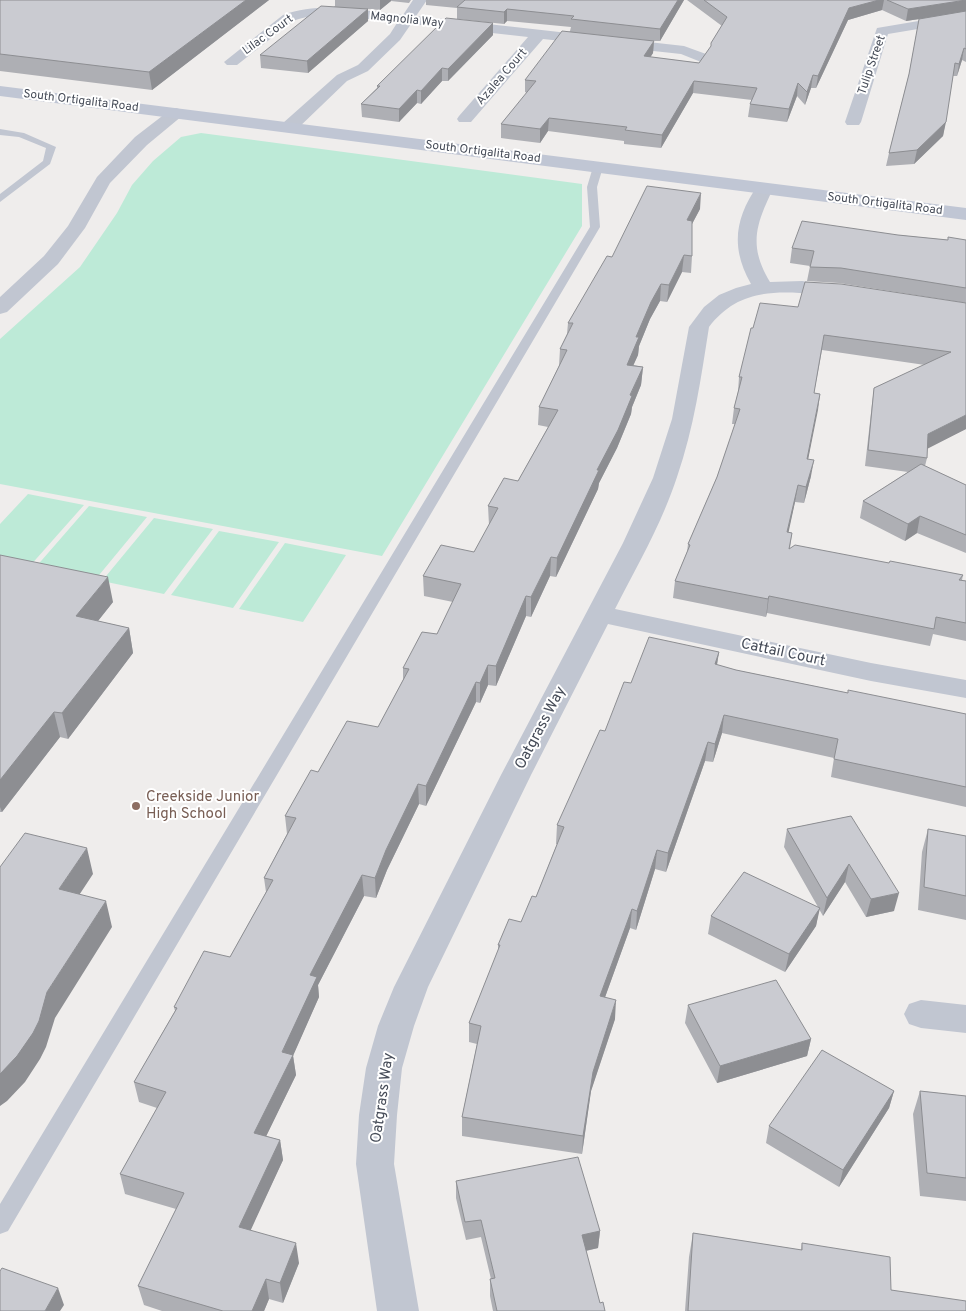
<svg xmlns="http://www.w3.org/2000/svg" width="966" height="1311" font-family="Overpass,sans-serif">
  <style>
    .green { fill: #bdead7 }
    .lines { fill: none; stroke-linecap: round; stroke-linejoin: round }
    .lane { fill: #c1c6d1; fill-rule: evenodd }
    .street { fill: #c1c6d1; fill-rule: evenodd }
    .secondary { fill: #c0c6d4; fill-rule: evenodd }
    .wall { fill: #aeafb4 }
    .shaded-wall { fill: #8d8e92 }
    .building { fill: #cacbd1; stroke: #8d8e92 }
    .education-dot { fill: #8d6e63; stroke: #fff; stroke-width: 2 }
    .labels { text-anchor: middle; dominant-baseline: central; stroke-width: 4; stroke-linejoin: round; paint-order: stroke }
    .far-street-label { font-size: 12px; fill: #464c58; stroke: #fff }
    .street-label { font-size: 15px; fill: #464c58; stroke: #fff }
    .education-label { font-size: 15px; fill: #785e54; stroke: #fff; text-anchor: start }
  </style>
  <rect width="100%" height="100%" fill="#efedec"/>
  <path class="green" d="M201,133L582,184V226L382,556L0,484V339L80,267L117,213L132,185L153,161L181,137Z
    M28,494L84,505L29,567L0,561V524Z
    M89,506L147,517L95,580L35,568Z
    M154,518L213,529L164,594L102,581Z
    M219,531L279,542L233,608L171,595Z
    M285,543L346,555L303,622L239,609Z"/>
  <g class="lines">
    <path class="lane" d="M0,129L24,133L56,147L50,164L0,202V194L43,161L46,148L19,137L0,135Z
      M598,164L603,167L597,187L600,227L8,1231L0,1234V1204L590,227L587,187L593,167Z"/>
    <path class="street" d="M413,0H427L416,16L684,46L706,54L709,57L706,60L701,62L681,54L543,39L471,122H459L457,119L459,116L528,37L411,24L400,40L368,71L347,81L295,131H283L281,127L283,123L337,75L358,65L390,34L397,23C364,19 325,9 293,21L237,65H227L224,62L283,15C322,1 363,11 403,15Z
      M966,13V21L888,34L861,122L859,125H847L845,122L877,28Z
      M176,108L182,110L184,113L182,116L147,145L110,183L85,228L58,264L7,312L0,314V297L44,256L68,226L97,177L135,137L170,110Z
      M764,184L770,185L773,189C756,224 748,246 770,282L802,281L848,287L851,291L848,295C837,298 825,295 814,294C772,290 736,291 709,327C701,378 694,428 677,477C662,523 637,566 615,609L871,663L966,680V698L871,681L608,624L531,775L428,987L414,1026L402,1068L397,1115L394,1164L419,1311H377L356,1164L359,1115L366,1068L378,1026L394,987L501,775L623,543L653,478L672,419L689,327L704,307L719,295L736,288L751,284C731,249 734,219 758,185Z
      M921,1000L966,1005V1033L921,1028L909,1024L904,1014L909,1004Z"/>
    <path class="secondary" d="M0,86L966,208V220L0,96Z"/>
  </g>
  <path class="wall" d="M0,0H269L152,90L0,71Z
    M335,0H411L409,3L391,1L380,10L368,9V21L308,73L261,68L260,55L335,6Z
    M426,0H684L660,41H654L653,53L650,57L699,63L711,47V43L722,26L687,0H966V62L962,60L957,76H953L943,136L914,164L886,166L889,153L909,74L919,19L906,21L882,10L848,20L816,88H811L805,105L797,96L787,122L748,117L750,104L752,100L693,93L661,148L624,144V141L548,131L540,143L501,138V124L527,93L525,92V80L570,31L571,27L507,21L504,24L457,19V8L426,5Z
    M493,23V35L448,81H442L421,104L417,103L399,122L362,117L361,104L377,88V86Z
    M700,209L692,224V256L691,273L682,272L667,302L660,301L650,319L639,346L638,355L633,365L643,367L641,385L632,407L631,414L617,448L599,483L598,489L556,577L550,576L531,617L526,616L496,686L488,685L480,703L476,702L426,806L419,804L387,870L376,898L364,896L318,985L319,997L293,1055L296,1075L266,1136L280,1140L283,1160L250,1230L299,1263L283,1303L269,1299L264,1311H162L144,1305L138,1286L176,1209L125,1194L120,1174L157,1108L139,1102L134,1082L175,1011L174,1007L230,957L266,892L264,878L287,834L285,816L318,772L378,727L403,680V668L437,634L453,602L424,596L423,576L474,552L489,525L488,506L518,481L548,427L538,425L539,407L559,366L560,349L567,334L568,323L612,257Z
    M898,235L948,240H966V303L839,283L807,281L810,266L790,263L792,248Z
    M966,303V429L927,448V458L925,466L966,485V553L917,533L905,541L860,518L863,501L908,472L865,466L872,404L874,388L925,365L822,350L814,393L820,394L808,459L811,476L804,503L795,502L788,532L792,533L790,548L889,563L963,575L962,580L966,581V641L933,634L930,646L767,613L766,617L673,598L675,581L687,552L688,544L717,477L735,424H732L734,408L738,392L739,377L753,328L798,307Z
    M0,555L113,602L98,621L129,628L133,653L68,739L60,737L2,812H0Z
    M719,652L717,665L736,670L848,693L966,714V807L831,777L834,758L722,733L713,762L705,761L666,872L655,869L636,930L630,928L605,997L615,1019L591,1091L582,1154L462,1136V1117L477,1044L469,1042V1023L498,951V945L521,922L536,897L557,844H556L557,825L605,731L631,683Z
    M851,816L894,911L866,917L845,882L823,916L819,909L816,926L785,972L708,934L711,916L818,907L784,847L787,829Z
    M928,829L966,836V920L918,910L922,852Z
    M688,1005L811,1039L807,1056L717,1083L685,1023Z
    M894,1091L889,1108L839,1187L766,1143L769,1126Z
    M920,1091L966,1096V1201L920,1196L913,1114Z
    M456,1181L600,1231L598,1248L586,1251L600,1303L605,1311H493L490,1296V1279H491L481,1237L466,1240L456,1198Z
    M693,1233L801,1250L802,1243L891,1290L966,1311H685L689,1257Z"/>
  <path class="shaded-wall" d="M246,0H269L152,90L149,72Z
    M380,0H391V1L380,10Z
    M678,0H684L660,41V29Z
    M879,0H884L882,10L848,20L816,88L818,76L849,8Z
    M966,0V12L906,21L908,9Z
    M368,9V21L308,73L307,61Z
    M507,9V21L504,24V12Z
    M493,23V35L448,81V69Z
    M654,41L653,53L643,69L644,56Z
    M964,48L962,60L957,76L959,64Z
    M442,68V81L421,104V91Z
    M813,75L811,88L805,105L807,92Z
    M694,81L693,93L661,148L662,135Z
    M798,83L797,96L787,122L789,109Z
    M417,90V103L399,122V109Z
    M549,118L548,131L540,143V129Z
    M946,122L943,136L914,164L917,150Z
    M701,193L700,209L685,237L687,220Z
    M684,255L682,272L667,302L669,285Z
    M661,284L660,301L650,319L639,346L638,355L626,382L627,365L636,337L651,302Z
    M643,367L641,385L632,407L631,414L617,448L599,483L598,489L556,577L557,558Z
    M820,394L818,410L805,475L807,459Z
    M966,415V429L925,450L928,434Z
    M814,460L811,476L804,503L806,487Z
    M798,485L795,502L785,549L787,532Z
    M920,516L917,533L905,541L908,524Z
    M551,557L550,576L531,617V597Z
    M108,577L113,602L82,641L76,616Z
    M526,596V616L496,686V666Z
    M769,596L767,613L766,617L768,599Z
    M129,628L133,653L68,739L62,713Z
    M719,652L716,670L715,664Z
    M488,665V685L480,703V683Z
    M476,682V702L426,806V786Z
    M54,712L60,737L2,812L0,807V780Z
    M724,715L722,733L713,762L715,744Z
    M708,742L705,761L666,872L668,853Z
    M418,784L419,804L387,870L376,898L375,878L386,850Z
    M87,848L93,874L66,915L59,889Z
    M657,850L655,869L636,930L637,911Z
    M849,864L845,882L823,916L827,898Z
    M362,875L364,896L318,985L319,997L293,1056L296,1075L258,1153L254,1133L310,975Z
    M899,893L894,911L866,917L871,899Z
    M106,901L112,927L55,1018L46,1047L40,1059L25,1082L7,1101L0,1106V1074L47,992Z
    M820,908L816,926L785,972L789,954Z
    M632,909L630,928L599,1014L600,996Z
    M616,1000L615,1019L591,1091L582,1154L583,1136L593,1072Z
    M811,1039L807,1056L717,1083L720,1066Z
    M894,1091L889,1108L839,1187L843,1170Z
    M280,1140L283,1160L243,1247L239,1227Z
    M600,1231L598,1248L580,1252L582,1235Z
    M296,1243L299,1263L283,1303L280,1283Z
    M266,1279L269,1299L264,1311H252Z
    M58,1288L64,1305L60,1311H45Z"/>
  <path class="building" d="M0,0H246L149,72L0,54Z
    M465,0H678L660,29L571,19L574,16L507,9L504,12L457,7Z
    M704,0H879L849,8L818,76L813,75L807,92L798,83L789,109L750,104L757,88L694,81L662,135L625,130L627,127L549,118L540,129L501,124L536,81L525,80L562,31L654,41L644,56L699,63L711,46V43L727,17Z
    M887,0H966L908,9Z
    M321,6L368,9L307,61L260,55Z
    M966,11V49L964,48L959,64L955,63L946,122L917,150L889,153L909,74L919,19Z
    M446,18L493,23L448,69L442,68L421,91L417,90L399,109L361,104L380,86H377Z
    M647,186L701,193L687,220L692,221V256L684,255L669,285L661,284L651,302L636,337H639L627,365L643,367L630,395L632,396L618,430L597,470H599L557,558L551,557L531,597L526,596L496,666L488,665L480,683L476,682L426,786L418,784L386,850L375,878L362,875L310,975L317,977L282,1052L293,1055L254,1133L280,1140L239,1227L296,1243L280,1283L266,1279L252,1311H223L138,1286L184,1193L120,1174L166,1092L134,1082L177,1008L174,1007L204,951L230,957L273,880L264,878L296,818L285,816L311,770L318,772L347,721L378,727L409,669L403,668L422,632L437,634L461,584L423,576L441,545L474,552L498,508L488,506L504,478L518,481L558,410L539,407L567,350L560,349L573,323H568L607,256L612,257Z
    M802,221L898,235L948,240V237L966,240V288L841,268L810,267L814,251L792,248Z
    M805,282L841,284L966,303V415L928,434L927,458L868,450L874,388L951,352L824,335L814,393L820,394L807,459L814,460L806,487L798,485L787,532L792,533L789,549L795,545L889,563L890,561L963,575L959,580L966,581V623L936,617L934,629L769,596L768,599L675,581L690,545L688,544L717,477L740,409L734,408L742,377H739L751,328H753L760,303L798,307Z
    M921,464L966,485V535L920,516L908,524L863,501Z
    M0,555L108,577L76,616L129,628L62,713L54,712L0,780Z
    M649,637L719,652L715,664L736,670L848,693V690L966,714V787L834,759L838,739L724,715L715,744L708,742L668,853L657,850L637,911L632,909L600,996L616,1000L593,1072L583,1136L462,1117L481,1026L469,1023L500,945H498L509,919L521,922L532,896L536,897L564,827L557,825L600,730L605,731L624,682L631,683Z
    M851,816L899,893L871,899L849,864L827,898L787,829Z
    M928,829L966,836V896L924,887Z
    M25,833L87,848L59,889L106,901L47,992L39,1021L33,1033L17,1056L0,1074V867Z
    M744,872L820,908L789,954L711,916Z
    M776,980L811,1039L720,1066L688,1005Z
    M822,1050L894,1091L843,1170L769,1126Z
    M920,1091L966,1096V1178L927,1173Z
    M578,1157L600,1231L582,1235L600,1303L603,1302L605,1311H497L490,1279L495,1278L481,1220L465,1222L456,1181Z
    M693,1233L802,1250V1243L890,1257L891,1290L966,1301V1311H688Z
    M2,1268L58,1288L45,1311H0V1271Z"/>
  <circle class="education-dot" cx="136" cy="806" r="5"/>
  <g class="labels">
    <g class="far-street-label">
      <text transform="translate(407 20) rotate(6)">Magnolia Way</text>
      <text transform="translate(268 35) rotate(-36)">Lilac Court</text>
      <text transform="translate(872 65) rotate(-71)">Tulip Street</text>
      <text transform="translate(502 77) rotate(-49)">Azalea Court</text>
      <text transform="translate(81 101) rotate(7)">South Ortigalita Road</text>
      <text transform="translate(483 152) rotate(7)">South Ortigalita Road</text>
      <text transform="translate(885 204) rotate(7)">South Ortigalita Road</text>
    </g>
    <g class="street-label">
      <text transform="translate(783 653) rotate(12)">Cattail Court</text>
      <text transform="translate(541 728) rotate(-62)">Oatgrass Way</text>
      <text transform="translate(383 1098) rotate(-82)">Oatgrass Way</text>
    </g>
    <g class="education-label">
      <text x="146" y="797">Creekside Junior<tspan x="146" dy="17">High School</tspan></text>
    </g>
  </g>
</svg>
